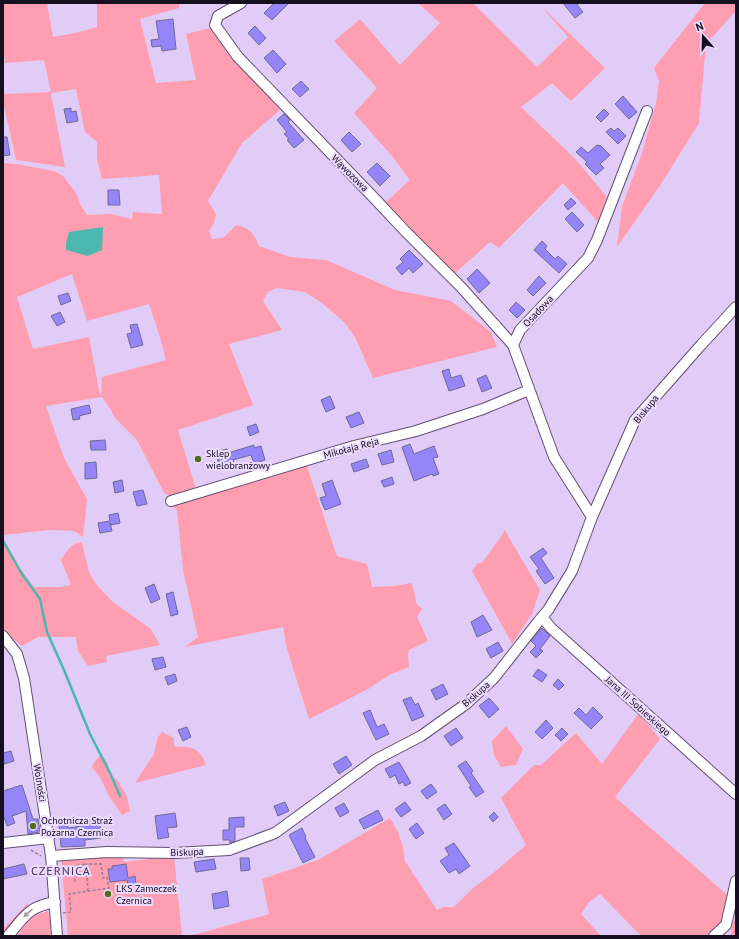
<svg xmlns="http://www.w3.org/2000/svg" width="739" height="939" font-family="'PT Sans',sans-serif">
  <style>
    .green { fill: #ff9eb0; fill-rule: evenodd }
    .water { fill: #4bb7ae }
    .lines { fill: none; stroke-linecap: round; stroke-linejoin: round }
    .stream { stroke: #4bb7ae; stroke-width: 2.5 }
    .building { fill: #9585f8; stroke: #6e6b93 }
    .minor-casing { stroke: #624f74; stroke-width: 12 }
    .path { stroke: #8f7f9e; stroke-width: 1.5; stroke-dasharray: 3 2; stroke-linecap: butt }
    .minor { stroke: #fff; stroke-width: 10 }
    .oneway { fill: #a29fa5 }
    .poi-dot { fill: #516d21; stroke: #ecdbfe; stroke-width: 1.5 }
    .labels { text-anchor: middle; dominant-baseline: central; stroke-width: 4; stroke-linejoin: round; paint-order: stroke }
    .street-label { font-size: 10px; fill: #160f1d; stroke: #ecdbfe }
    .poi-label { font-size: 10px; fill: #160f1d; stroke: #ecdbfe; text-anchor: start }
    .quarter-label { font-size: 12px; letter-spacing: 1px; fill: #433154; stroke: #ecdbfe }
  </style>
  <rect width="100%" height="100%" fill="#e1ccf7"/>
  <path class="green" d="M3,3H47L53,37L75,33L97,27V3H179V8L140,19L156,83L196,80L186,34L210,28L280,110L242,143L208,201L216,214L214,223L209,231L212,239L223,238L236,225C250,228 254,233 259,246L290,257L326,260L395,290L451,301L491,332L497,347L373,378L355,337L343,321L322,303L305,292L277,288L268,292L263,301L282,330L229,344L253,405L178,430L196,489L174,497L164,493L137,440L115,418L111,410L102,397L46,406L64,458L87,499L83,537L74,531L50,530L3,535V163L17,164L54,171L63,176L74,190L78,197L80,204L87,215L111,214L132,219L133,212L162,214L159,175L102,179L97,159V142L85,132L76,89L51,93L65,167L16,160L3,101V94L51,92L44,60L5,63L3,42ZM72,274L87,321L149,304L160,337L166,360L102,377L101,396L99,390L89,337L33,349L17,297Z
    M418,3H473L537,67L568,37L542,7L605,68L571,101L552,83L521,107L564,148L577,161L607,197L598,222L563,183L499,248L490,242L454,274L376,200L387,201L410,180L392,156L354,113L377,88L334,41L360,19L400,65L440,23Z
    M705,3H736V11L706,44L699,123L661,184L617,247L622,207L643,150L656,103L659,81L654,68Z
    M306,463L337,556L367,564L372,587L394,586L412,583L415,595L416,603L422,609L417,617L428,641L409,650L408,654L409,667L389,675L370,688L309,719L287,649L283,627L185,647L198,637L183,570L177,510L170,505Z
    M504,529L540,590L532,614L512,644L472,571L478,563H482L504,532Z
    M3,539L5,541L20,568L34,587H60L71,585L61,560C66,552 71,543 82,542L89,572L96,584L113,602L151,629L160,645L106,656L107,662L88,666L78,651L76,637H38L22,646L3,631Z
    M639,713L660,739L615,797L732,899L726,925L711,936H641L600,894L589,902L581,914L601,936H193V935L269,914L262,879L318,860L390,818L398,832L403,847L405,861L437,910L443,907H454L472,889L497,870L526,845L501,798L534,765H541L576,733L602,764Z
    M506,726L523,749L516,765L501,767L494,755L492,741Z
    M162,732L174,738V744L175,747C192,746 200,748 206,765L135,783L154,754L156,744L158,737Z
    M101,754L108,764L109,775L117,780L127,796L130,811L122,815L109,796L100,777L92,767L93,764Z
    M123,856L124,862L174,856L182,936H68L61,859Z
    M27,904L29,906L3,936V929Z
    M48,911L50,920L51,936H17L30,917Z
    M736,918V936H731L732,924Z"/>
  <path class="water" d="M103,227L102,250L88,256L66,250V243L69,232Z"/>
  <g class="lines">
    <path class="stream" d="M3,541L22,574L40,599L47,632L64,670L90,734L110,773L120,796"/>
  </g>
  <path class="building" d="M274,3H289L272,20L264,13Z
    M563,3H576L583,12L575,18Z
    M173,19L176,49L162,51L161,46L152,47L151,40L159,39L156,21Z
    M255,26L266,38L259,45L248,33Z
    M273,50L286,64L277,73L264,58Z
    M301,81L309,89L300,97L292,89Z
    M623,96L637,112L629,119L615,104Z
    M71,108V112L76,111L78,121L67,123L64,109Z
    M604,109L609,114L601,122L596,117Z
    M284,114L290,120L288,122L304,140L294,148L287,140L289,139L284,134L287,132L277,120Z
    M611,128L614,131L618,128L626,136L618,144L606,132Z
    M349,132L361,144L352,152L341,140Z
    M3,137H7L10,155L3,156Z
    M597,145L599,146L600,145L610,155L600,164L604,168L596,175L585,164L587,162L576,152L581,147L588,153Z
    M377,163L390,176L380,186L367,172Z
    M108,190H119L120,205H108Z
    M571,198L576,203L568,210L564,205Z
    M572,212L584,225L577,232L565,219Z
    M542,241L547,246L545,249L555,259L558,256L567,264L559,273L534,250Z
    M409,250L423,264L413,273L409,268L402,275L396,268L403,262L400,259Z
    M477,269L490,283L479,293L467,279Z
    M539,276L546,283L533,296L527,290Z
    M68,293L71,301L61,305L58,296Z
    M516,302L525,310L517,318L509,310Z
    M60,312L65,322L57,326L51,316Z
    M137,324L143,345L131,348L127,334L132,333L130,325Z
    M449,369L451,378L461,375L465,386L449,391L442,371Z
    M486,375L492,388L482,392L477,379Z
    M330,396L335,408L326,412L321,400Z
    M89,405L91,413L79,416L80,419L73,420L71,409Z
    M359,412L364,423L351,428L346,417Z
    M256,424L259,432L250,436L247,427Z
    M105,440L106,450H91L90,441Z
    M410,444L414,454L434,446L438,457L433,458L439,474L433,476L432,474L414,481L402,447Z
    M254,445V448L261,446L265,460L254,464L251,455L233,460L235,466L221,470L215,452L227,449L228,453Z
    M391,450L394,462L382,465L378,454Z
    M366,459L369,467L354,472L351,464Z
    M96,462L97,478L85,479V463Z
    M392,477L394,484L384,487L381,481Z
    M122,480L124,491L115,493L113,482Z
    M332,480L341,504L325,510L320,498L326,496L322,484Z
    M143,490L147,504L137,506L133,492Z
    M118,513L120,523L111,525L110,523L112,531L100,533L98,523L110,521L109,515Z
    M543,548L547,553L541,558L554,578L545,584L536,571L539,569L530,557Z
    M154,584L160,599L151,603L145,588Z
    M173,592L178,614L171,616L166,594Z
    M483,615L492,630L477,637L471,622Z
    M542,628L550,636L540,649L543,651L536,658L530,652L536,646L531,641Z
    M498,642L503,651L491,658L486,649Z
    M163,657L166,667L155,670L152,659Z
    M538,669L547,675L542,682L533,676Z
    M175,674L177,681L168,685L165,677Z
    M558,679L564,685L559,690L553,685Z
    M443,684L448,694L436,700L431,690Z
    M411,697L415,705L418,703L424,716L412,721L403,700Z
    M489,698L499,709L489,718L479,706Z
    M593,707L603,717L591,729L574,713L579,708L586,715Z
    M370,710L377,727L384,724L389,734L376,740L363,713Z
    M546,720L553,728L542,739L535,732Z
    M187,727L191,737L183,741L178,730Z
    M456,728L463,738L451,746L444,736Z
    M562,728L568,734L561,741L555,735Z
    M11,751L14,761L4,764L3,759V753Z
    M346,756L352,765L339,774L333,764Z
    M466,761L473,771L471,773L484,792L476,797L469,787L471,786L458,766Z
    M399,762L411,783L405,786L403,782L399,784L395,775L390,778L385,769Z
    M431,784L437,792L427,799L421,791Z
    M22,785L33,819H38L40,832L28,834L26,811L12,816L15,823L7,826L3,814V791Z
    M285,802L289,811L278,816L274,806Z
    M405,802L411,810L401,817L395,809Z
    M344,803L349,812L340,817L335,808Z
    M445,804L452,814L444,820L437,809Z
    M378,810L383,820L364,829L359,820Z
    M494,812L498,817L493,822L489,817Z
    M175,813L177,827L167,828L169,837L158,839L155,816Z
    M244,817V827H235V841L230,843V840H223V830H229V818Z
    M90,820V824L100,823L101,838L85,840V846L61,847L59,824L67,823L68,828L82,826L81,821Z
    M417,823L424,833L416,839L409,829Z
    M302,828L306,837L305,838L315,857L303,863L289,835Z
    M454,843L470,866L459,874L456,869L449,873L440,861L449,855L445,848Z
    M240,858H249L250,870L241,871Z
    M214,859L216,869L196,872L194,862Z
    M24,864L27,874L3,879V869Z
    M126,864L128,878L135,876L136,884L128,886L127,880L110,882L108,869H112V866Z
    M227,891L229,906L214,909L212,894Z"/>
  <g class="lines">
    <g class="minor-casing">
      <path id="minor" d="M241,3L218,16L215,25L238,57L324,146L376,200L405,231L461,287L513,345
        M171,501L354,446L416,431L483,409L529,390
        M592,517L554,457L513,345L520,330L588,258L597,240L647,111
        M542,617L551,628L736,794
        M3,636L17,654L24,678L51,856L57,936
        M3,843L49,838
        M51,856L107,852L175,853L229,850L275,833L375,760L421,736L466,704L494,678L538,622L548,610L572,571L592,517L635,420L701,345L736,307
        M8,936C25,916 28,907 55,902
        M714,936L726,925L736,881"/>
    </g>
    <path class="path" d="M31,850L41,856
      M75,882L73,866L86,864
      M63,913L71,912L69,894L109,888L107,877L103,878L101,864H86L88,891"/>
    <use href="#minor" class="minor"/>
  </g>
  <defs><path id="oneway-solid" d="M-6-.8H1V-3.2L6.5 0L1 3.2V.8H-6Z"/></defs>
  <use class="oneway" href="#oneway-solid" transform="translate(28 913) rotate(139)"/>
  <g class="poi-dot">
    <circle cx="198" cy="459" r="4"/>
    <circle cx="33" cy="826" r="4"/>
    <circle cx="108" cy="894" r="4"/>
  </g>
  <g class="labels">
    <g class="street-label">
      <text transform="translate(350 173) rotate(45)">Wąwozowa</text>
      <text transform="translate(538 311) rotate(-47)">Osadowa</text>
      <text transform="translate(646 409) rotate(-51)">Biskupa</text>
      <text transform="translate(351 448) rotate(-15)">Mikołaja Reja</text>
      <text transform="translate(476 694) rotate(-41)">Biskupa</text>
      <text transform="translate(638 706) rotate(42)">Jana III Sobieskiego</text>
      <text transform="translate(40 783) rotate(81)">Wolności</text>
      <text transform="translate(187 852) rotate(-2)">Biskupa</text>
    </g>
    <g class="poi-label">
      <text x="206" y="453">Sklep<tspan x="206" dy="12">wielobranżowy</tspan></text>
      <text x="41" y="820">Ochotnicza Straż<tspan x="41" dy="12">Pożarna Czernica</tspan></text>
      <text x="116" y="888">LKS Zameczek<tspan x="116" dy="12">Czernica</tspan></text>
    </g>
    <g class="quarter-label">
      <text x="61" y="870">CZERNICA</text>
    </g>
  </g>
  <rect width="739" height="939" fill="none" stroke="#160f1d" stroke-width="8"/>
  <g transform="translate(703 36) rotate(340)" stroke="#ecdbfe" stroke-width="3" paint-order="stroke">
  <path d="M0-3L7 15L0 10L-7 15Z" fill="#160f1d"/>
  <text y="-6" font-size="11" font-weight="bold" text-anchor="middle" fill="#160f1d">N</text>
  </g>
</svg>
